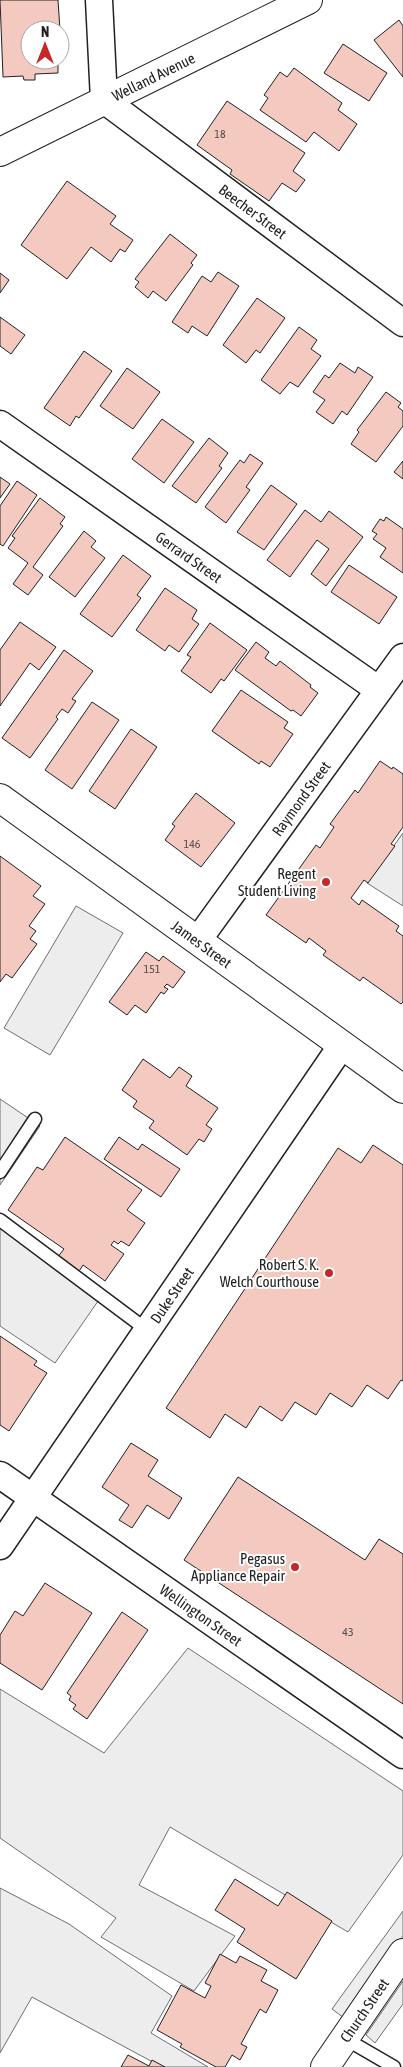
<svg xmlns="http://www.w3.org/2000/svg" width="403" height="2067" font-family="'Asap Condensed',sans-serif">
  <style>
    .parking { fill: #ededed; stroke: #6f6f6f }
    .building { fill: #f3c9c0; stroke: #222 }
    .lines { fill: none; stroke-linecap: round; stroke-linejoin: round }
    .lane-casing { stroke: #222; stroke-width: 15 }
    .street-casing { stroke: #222; stroke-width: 29 }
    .secondary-casing { stroke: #222; stroke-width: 30 }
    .lane { stroke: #fff; stroke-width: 12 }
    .street { stroke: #fff; stroke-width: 26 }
    .secondary { stroke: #fff; stroke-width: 28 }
    .poi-dot { fill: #c62828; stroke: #fff; stroke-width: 2 }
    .labels { text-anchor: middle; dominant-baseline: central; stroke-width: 4; stroke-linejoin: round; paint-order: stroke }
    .number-label { font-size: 12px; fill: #564c4a }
    .street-label { font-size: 15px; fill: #222; stroke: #fff }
    .poi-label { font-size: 15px; fill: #222; stroke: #fff; text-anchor: end }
  </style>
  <rect width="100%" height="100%" fill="#fff"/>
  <path class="parking" d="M403,833V906L367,883Z
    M76,906L123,933L50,1055L4,1028Z
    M0,1099L40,1126L0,1185Z
    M0,1224L103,1294L55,1363L0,1326Z
    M188,1648L403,1791V1855L348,1932L170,1827L139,1885L235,1936L194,1991L101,1937L116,1918L0,1838V1689L104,1753Z
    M0,1888L69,1924L172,1996L151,2033L208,2067H162L32,1997L0,2053Z
    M403,1911V1936L344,2018L332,2009Z
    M403,1981V2004L375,2043L366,2035Z"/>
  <path class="building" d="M0,0H58L60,30H30V60H58V73L35,74V80H24L23,76L3,77Z
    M399,20L403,26V77L374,40Z
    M343,44L387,73L369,101L324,73Z
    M294,68L342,103L338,110L357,124L339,151L314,132L306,142L260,110L268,98L264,95L280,72L287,77Z
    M227,101L305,153L293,171L305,180L296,192L282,183L269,201L230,174L232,170L197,145Z
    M67,181L116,216L110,224L133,240L125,252L120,249L111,262L91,247L67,279L21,245Z
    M170,234L197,255L191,263L193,265L166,301L153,291L148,298L135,287L139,282L135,279Z
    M218,272L239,286L207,336L192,326L188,333L172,322L202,276L211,282Z
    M0,273L9,280L0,293Z
    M257,298L285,318L260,353L256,350L246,363L223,345Z
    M0,317L25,335L11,354L0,346Z
    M299,327L317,340L311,349L321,356L298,387L290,382L280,394L261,380Z
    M84,351L112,371L79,418L76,416L70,426L44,408Z
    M340,363L355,373L358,367L373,377L347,415L342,411L333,424L316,412L325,400L313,392L325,375L329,378Z
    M127,368L160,392L133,429L100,406Z
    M386,392L401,403L398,407L403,411V426L376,462L351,444L359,432L357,430Z
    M162,419L194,442L164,483L132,459Z
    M209,438L228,453L219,466L222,468L196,503L172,486Z
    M250,454L263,463L246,487L250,490L226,523L205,507L240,460L244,463Z
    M403,461V479L394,472Z
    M0,477L10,484L0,498Z
    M17,481L37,495L3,546L0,544V506Z
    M271,485L297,504L264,550L237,532Z
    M40,498L65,517L60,524L63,526L33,567L43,575L28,595L13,584L28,563L8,548L15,538L12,536Z
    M305,510L321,522L329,511L363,537L326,586L311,574L329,549L317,540L290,577L267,560Z
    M386,517L403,529V573L380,557L386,548L373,539L377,534L372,531L380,519L384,521Z
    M84,531L96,541L91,547L105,558L75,597L49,577Z
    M123,555L151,576L137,595L141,598L112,637L80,614Z
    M349,565L397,597L379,624L331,592Z
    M165,588L197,610L192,619L199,624L179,652L169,645L165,651L136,630Z
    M20,622L56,647L39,670L30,663L0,706V650Z
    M210,623L247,650L224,681L221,679L211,693L181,671L191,657L187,655Z
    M256,642L269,652L265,658L276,666L280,661L311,685L310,687L318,693L301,716L293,710L291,711L235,670Z
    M64,650L93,671L72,699L76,701L68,713L62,709L56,717L58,719L30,758L2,738Z
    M241,690L288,722L284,728L293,734L270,767L261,761L259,764L212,731Z
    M92,702L119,720L72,789L45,770Z
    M131,729L157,747L115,809L89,791Z
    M380,761L392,769L393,767L403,774V827L391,844L395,846L368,883L364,880L351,898L359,905L362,900L399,926L396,931L403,936V1002L401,1004L363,977L360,981L323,955L326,951L309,938L306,943L266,915L316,845L320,848L334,827L330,824L355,790L358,793Z
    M196,793L235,823L201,867L165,840L175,826L172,824Z
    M0,856L41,886L33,896L45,904L29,926L36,931L30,939L37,944L12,978L6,974L0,982Z
    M146,952L159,961L163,956L185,972L173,988L167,984L164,987L168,989L164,994L161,992L146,1013L135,1005L127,1015L109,1002Z
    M143,1059L170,1078L179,1067L192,1076L186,1086L218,1108L206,1125L212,1129L204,1142L199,1139L187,1155L149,1128L154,1121L133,1107L137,1101L122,1090Z
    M65,1137L142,1190L127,1210L145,1223L129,1246L121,1241L118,1244L114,1241L111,1245L124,1254L105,1281L83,1265L78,1273L57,1258L64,1249L8,1210L37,1167L43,1170Z
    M119,1137L138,1150L142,1144L180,1169L161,1197L104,1159Z
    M373,1145L403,1165V1381L401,1380L388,1399L367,1385L352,1407L330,1393L316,1415L295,1402L282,1421L260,1406L246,1428L225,1414L210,1438L166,1408L338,1148L361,1163Z
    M0,1336L37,1361L34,1365L47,1373L9,1431L0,1425Z
    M131,1443L158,1460L148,1476L182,1498L169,1519L147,1505L132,1528L119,1520L129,1505L102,1487Z
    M238,1477L365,1560L379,1539L403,1554V1704L184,1560Z
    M45,1583L92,1613L42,1690L0,1663V1635L15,1611L23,1616Z
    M122,1612L148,1630L87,1719L73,1709L76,1705L69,1700L71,1696L67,1693Z
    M235,1879L278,1906L287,1892L332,1921L296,1979L237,1942L245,1929L215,1910Z
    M220,1954L236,1963L240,1956L267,1970L261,1981L278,1990L266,2013L260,2009L241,2044L247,2047L240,2060L232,2055L225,2067H216L180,2047L182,2044L157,2030L181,1985L205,1998L211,1986L205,1983Z
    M128,2055L149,2066L152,2060L165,2067H121Z"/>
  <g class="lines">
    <g class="lane-casing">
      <path id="lane" d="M0,1172L35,1119
        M0,1220L147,1330
        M344,2038L394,2067"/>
    </g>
    <g class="street-casing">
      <g id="street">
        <path id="s1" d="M99,0L104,100L403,323"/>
        <path id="s2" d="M0,424L379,690"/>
        <path id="s3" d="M198,940L403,657"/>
        <path id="s4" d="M0,1475L403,1755"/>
        <path id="s5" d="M0,1546L342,1045"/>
      </g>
    </g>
    <g class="secondary-casing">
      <g id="secondary">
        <path id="s6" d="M0,152L308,0"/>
        <path id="s7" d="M0,798L403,1089"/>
        <path id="s8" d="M325,2067L403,1953"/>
      </g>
    </g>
    <use href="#lane" class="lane"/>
    <use href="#street" class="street"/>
    <use href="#secondary" class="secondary"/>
  </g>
  <g class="poi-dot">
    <circle cx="326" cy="882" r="5"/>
    <circle cx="329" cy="1273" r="5"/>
    <circle cx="295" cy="1567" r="5"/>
  </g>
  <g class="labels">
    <g class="number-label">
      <text x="220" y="134">18</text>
      <text x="192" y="844">146</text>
      <text x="152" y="969">151</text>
      <text x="348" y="1632">43</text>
    </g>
    <g class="street-label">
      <text stroke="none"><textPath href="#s6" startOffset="171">Welland Avenue</textPath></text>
      <text stroke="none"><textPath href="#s1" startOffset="286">Beecher Street</textPath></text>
      <text stroke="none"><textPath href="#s2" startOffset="231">Gerrard Street</textPath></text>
      <text stroke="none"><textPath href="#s3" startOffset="175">Raymond Street</textPath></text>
      <text stroke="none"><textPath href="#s7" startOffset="249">James Street</textPath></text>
      <text stroke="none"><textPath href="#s5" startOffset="304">Duke Street</textPath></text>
      <text stroke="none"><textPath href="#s4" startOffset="245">Wellington Street</textPath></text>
      <text stroke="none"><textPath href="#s8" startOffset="69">Church Street</textPath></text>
    </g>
    <g class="poi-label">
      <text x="316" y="873">Regent<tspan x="316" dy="17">Student Living</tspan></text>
      <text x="319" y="1264">Robert S. K.<tspan x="319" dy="17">Welch Courthouse</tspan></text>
      <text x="285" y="1558">Pegasus<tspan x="285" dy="17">Appliance Repair</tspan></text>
    </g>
  </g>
  <g transform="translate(45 45)"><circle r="24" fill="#ffffff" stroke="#a7a7a7"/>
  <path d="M0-4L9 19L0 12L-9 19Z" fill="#c62828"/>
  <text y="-8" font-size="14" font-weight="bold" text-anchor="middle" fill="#222222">N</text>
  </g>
</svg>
